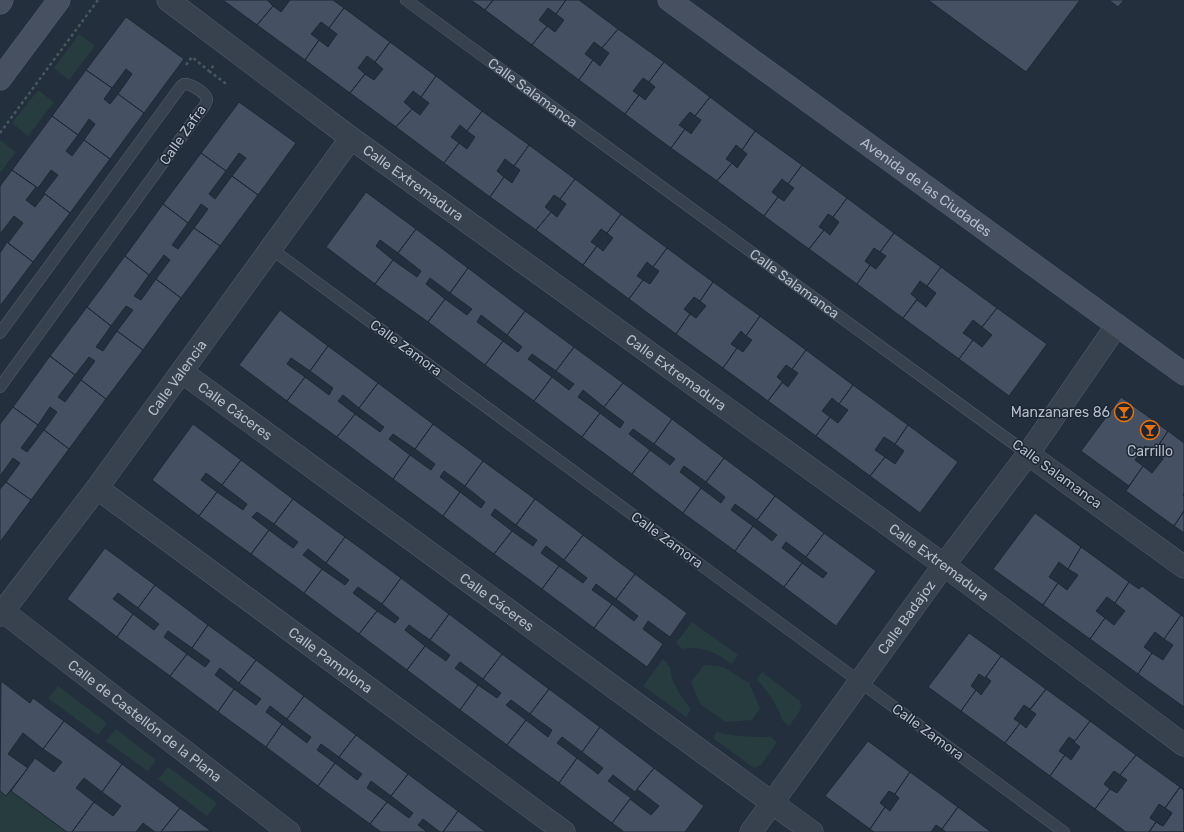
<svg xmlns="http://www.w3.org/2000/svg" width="1184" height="832" font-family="Rubik,sans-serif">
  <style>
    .green { fill: #263c3f }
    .building { fill: #455162; stroke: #1f2835 }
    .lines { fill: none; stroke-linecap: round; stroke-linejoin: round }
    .lane-casing { stroke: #565f6c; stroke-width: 12 }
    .street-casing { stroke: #565f6c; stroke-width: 23 }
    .secondary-casing { stroke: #565f6c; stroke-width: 23 }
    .path { stroke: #44595c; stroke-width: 2.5; stroke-dasharray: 3 3; stroke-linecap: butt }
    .lane { stroke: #38414e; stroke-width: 11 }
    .street { stroke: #38414e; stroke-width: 22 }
    .secondary { stroke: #465061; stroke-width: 22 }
    .labels { text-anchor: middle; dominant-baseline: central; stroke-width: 3; stroke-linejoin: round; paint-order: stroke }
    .street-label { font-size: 14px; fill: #b4bcc9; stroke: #1d2633 }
    .poi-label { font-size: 14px; fill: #b4bcc9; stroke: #1d2633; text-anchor: end }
  </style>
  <rect width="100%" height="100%" fill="#242f3e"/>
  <path class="green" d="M79,34L95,46L69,80L54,68Z
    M38,90L54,102L28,136L12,123Z
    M0,140L16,152L0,173Z
    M692,622L738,655L732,664C717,653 701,645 682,649L676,643Z
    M663,659L670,667L672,679L680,695L691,709L686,717L643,686Z
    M704,665L723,667L749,683L760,708L752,720L726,722L700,704L691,682Z
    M762,672L800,701C804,710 794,719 789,726L782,720L779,711L769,694L757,679Z
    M58,686L107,723L98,735L48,698Z
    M116,729L156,760L148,771L106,741Z
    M717,732C736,737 752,737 771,737L777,742L761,765L754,768L713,738Z
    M168,767L217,803L207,816L158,779Z
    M11,790V791L67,832H0V791L6,796Z"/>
  <path class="building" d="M223,0H267L273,6L257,25Z
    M290,0H333L344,8L329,28L321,22L311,34L319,40L305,60L257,25L273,6L281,12Z
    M471,0H493L485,10Z
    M493,0H566L556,14L548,8L539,20L547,26L532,45L485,10Z
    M566,0H579L618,29L602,48L594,42L585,54L593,60L579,80L532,45L547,26L555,32L564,20L556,14Z
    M928,0H1080L1026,72Z
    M1109,0H1124L1118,7Z
    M344,8L390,42L375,62L367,56L358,68L365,74L350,93L305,60L319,40L328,47L337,34L329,28Z
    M126,17L184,59L144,113L118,94L132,74L126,69L112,88L86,70Z
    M618,29L664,62L649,82L643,78L633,91L639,95L625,114L579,80L593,60L600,66L609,53L602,48Z
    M390,42L436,76L421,97L413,91L404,102L412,109L396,127L350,93L365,74L374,80L383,69L375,62Z
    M664,62L710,97L695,116L690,112L679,125L685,129L671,148L625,114L639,95L645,100L655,87L649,82Z
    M86,70L112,88L104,99L110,104L118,94L144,113L110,159L84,140L95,124L89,119L78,135L52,116Z
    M436,76L482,111L467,131L460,125L451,137L459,143L444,163L396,127L412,109L420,115L429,103L421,97Z
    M710,97L755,131L742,150L736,145L726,159L732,163L717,181L671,148L685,129L691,134L701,120L695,116Z
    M239,102L296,143L258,195L232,176L246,158L239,153L226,171L201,153Z
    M482,111L529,145L514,166L505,159L497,171L504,177L490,197L444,163L459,143L467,149L475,137L467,131Z
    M52,116L78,135L66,151L72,156L84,140L110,159L70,213L44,193L58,175L51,170L38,188L12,170Z
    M755,131L802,165L788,184L782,179L772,192L778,197L764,216L717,181L732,163L737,168L747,154L742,150Z
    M529,145L575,179L560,199L554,195L545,207L551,212L536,230L490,197L504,177L512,183L520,170L514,166Z
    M201,153L226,171L209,194L215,199L232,176L258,195L220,246L194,228L208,209L201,204L188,223L163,204Z
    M802,165L847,198L833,217L828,214L819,227L824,230L809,249L764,216L778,197L784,201L794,188L788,184Z
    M12,170L36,187L26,200L35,207L45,194L70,213L33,262L8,243L23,223L14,216L0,234V186Z
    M575,179L621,214L607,233L601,229L591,242L597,246L583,265L536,230L551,212L557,217L566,204L560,199Z
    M366,192L416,229L398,253L380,240L376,246L393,260L375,284L326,247Z
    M847,198L894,233L880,252L874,248L865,261L870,265L857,284L809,249L824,230L830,235L839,222L833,217Z
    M163,204L188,223L172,245L178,249L194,228L220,246L181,298L156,279L170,260L164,255L149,275L125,256Z
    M621,214L667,248L653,267L647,262L637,276L643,280L629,299L583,265L597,246L603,251L613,238L607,233Z
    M416,229L468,268L450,293L430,278L426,284L445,299L428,322L375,284L393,260L417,277L421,271L398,253Z
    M894,233L941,267L927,286L920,281L911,294L917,299L903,318L857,284L870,265L876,269L886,256L880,252Z
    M7,242L33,262L0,306V253Z
    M667,248L713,282L700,301L694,297L684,309L690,314L676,334L629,299L643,280L650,284L659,271L653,267Z
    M125,256L149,275L134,296L141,300L156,279L181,298L143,350L117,331L133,310L126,306L111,326L87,307Z
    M941,267L997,308L982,327L973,320L963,333L973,340L959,359L903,318L917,300L926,307L936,293L927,286Z
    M468,268L525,311L507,335L481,315L477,322L503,341L485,365L428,322L445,299L467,315L472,309L450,293Z
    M713,282L760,316L746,336L741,331L731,344L737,348L723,368L676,334L690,314L696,318L706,306L700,301Z
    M87,307L111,326L96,347L103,351L117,331L143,350L106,399L81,380L95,361L89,357L75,375L50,356Z
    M997,308L1047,344L1009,396L959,359L973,340L982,347L992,335L982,327Z
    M280,310L328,346L310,371L291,358L287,364L305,377L287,401L239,365Z
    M525,311L574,347L556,371L532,354L528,359L552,377L534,401L485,365L503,341L518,352L522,347L507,335Z
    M760,316L806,350L792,369L786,365L777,377L783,382L768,401L723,368L737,348L743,352L752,340L746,336Z
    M328,346L378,383L359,408L343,395L338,401L355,414L337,437L287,401L305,377L329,395L333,388L310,371Z
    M574,347L623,383L604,407L583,390L578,397L600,413L582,437L534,401L552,377L569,390L574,384L556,371Z
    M806,350L853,385L839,404L832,398L822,411L830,417L816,436L768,401L782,382L788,387L798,373L792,369Z
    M50,356L75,375L58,397L65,402L81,380L106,399L69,449L44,430L57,412L50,407L38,425L13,407Z
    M378,383L433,424L415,449L393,434L389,439L410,455L393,479L337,437L355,414L380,432L384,427L359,408Z
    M623,383L672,419L654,444L633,429L629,434L650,450L632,474L582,437L600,413L620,428L624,422L604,407Z
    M853,385L908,425L895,444L884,437L875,450L885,457L870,476L816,436L830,417L838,423L848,410L839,404Z
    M1121,397L1168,431L1154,452L1145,446L1135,460L1143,466L1129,486L1081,451Z
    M13,407L38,425L21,448L27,452L44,430L69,449L31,500L6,482L20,463L13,458L0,476V424Z
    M672,419L724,458L706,482L684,466L680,472L701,488L683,513L632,474L650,450L670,465L675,459L654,444Z
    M193,424L241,460L222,485L206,473L201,480L217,492L199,516L152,480Z
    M433,424L483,461L465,486L444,471L440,477L460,492L443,516L393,479L410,455L431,470L435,464L415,449Z
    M908,425L958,462L920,513L870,476L885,457L895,464L904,451L895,444Z
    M1168,431L1184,443V493L1183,495L1184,496V511L1174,526L1126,491L1143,466L1152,473L1163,459L1154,452Z
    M724,458L775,496L757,520L735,504L731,510L753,526L735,551L683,513L701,488L721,503L725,497L706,482Z
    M241,460L293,499L274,524L257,512L252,517L269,530L251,554L199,516L217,492L243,510L247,504L222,485Z
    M483,461L535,499L516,525L495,509L491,515L512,531L494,554L443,516L460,492L481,508L485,502L465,486Z
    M6,482L31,500L0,542V489Z
    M775,496L824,533L806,557L786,542L782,548L802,563L784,587L735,551L753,526L772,541L777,535L757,520Z
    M293,499L345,537L326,563L308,549L303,555L322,569L304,593L251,554L269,530L293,548L298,542L274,524Z
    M535,499L583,535L564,560L546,546L541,553L559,566L542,589L494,554L512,531L533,546L537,540L516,525Z
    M1184,511V533L1174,526Z
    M1035,513L1081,547L1068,569L1059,562L1049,577L1058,583L1043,605L993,569Z
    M824,533L876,571L836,626L784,587L802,563L823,578L827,573L806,557Z
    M583,535L635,574L616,599L596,584L592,590L612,604L594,628L542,589L559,566L583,583L587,578L564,560Z
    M345,537L401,578L382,604L358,587L353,593L377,611L359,634L304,593L322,569L345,585L349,580L326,563Z
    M1081,547L1129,582L1115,603L1107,597L1096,611L1105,618L1090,639L1043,605L1058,583L1067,590L1078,575L1068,569Z
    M105,548L155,585L138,608L118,593L113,599L133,614L117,637L67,599Z
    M635,574L687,613L670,637L648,621L643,629L663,644L647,667L594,628L612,604L634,621L638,616L616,599Z
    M401,578L449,614L430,640L409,625L405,630L425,646L407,670L359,634L377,611L395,623L399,618L382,604Z
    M1129,582L1139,589L1142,586L1181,615L1164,639L1155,632L1144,647L1152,653L1138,674L1090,639L1105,618L1114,625L1125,611L1115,603Z
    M155,585L208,625L192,648L168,631L164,637L187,654L170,676L117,637L133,614L154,630L159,624L138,608Z
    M449,614L502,654L483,679L460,662L455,668L478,685L460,710L407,670L425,646L446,661L450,655L430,640Z
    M1181,615L1184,617V707L1138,674L1152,653L1163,660L1173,645L1164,639Z
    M208,625L256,660L239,683L220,668L215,675L234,689L218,712L170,676L187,654L205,667L210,661L192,648Z
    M969,633L1001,656L985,678L979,674L971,686L976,690L961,711L928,687Z
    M502,654L549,689L530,714L511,700L506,705L526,720L507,745L460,710L478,685L497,698L501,693L483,679Z
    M1001,656L1046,689L1030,709L1024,705L1014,719L1020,723L1005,743L961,711L976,690L981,695L991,681L986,677Z
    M256,660L304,696L287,719L270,706L266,712L282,724L266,747L218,712L234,689L256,705L261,699L239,683Z
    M1,681L30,703L33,698L64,721L43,749L23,733L8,754L28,768L6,796L0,791Z
    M549,689L600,727L582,752L562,737L557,743L577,758L559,783L507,745L526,720L548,737L552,730L530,714Z
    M1046,689L1090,721L1075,741L1069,737L1059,751L1065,755L1050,776L1005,743L1020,723L1026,728L1036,714L1030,710Z
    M304,696L356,735L339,757L321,744L317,750L335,763L318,786L266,747L282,724L307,743L311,737L287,719Z
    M64,721L122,764L102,792L84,778L76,788L94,802L72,832H67L11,791L35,758L54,772L62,762L43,749Z
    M1090,721L1136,755L1120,775L1114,771L1104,784L1110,789L1095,809L1050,776L1065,755L1071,760L1080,747L1074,742Z
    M600,727L654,768L635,792L613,775L608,781L631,798L612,823L559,783L577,758L598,774L603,768L582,752Z
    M356,735L408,774L391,796L371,781L367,788L387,802L370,824L318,786L335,763L357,780L362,774L339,757Z
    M868,741L910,772L895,794L889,791L880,803L885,807L870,829L825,796Z
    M1136,755L1180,787L1165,808L1159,804L1150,818L1156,822L1149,832H1126L1095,809L1110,789L1117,793L1127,780L1120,775Z
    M122,764L180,808L161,832H155L143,823L136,832H72L94,802L113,816L121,806L102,792Z
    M654,768L704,806L685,832H623V831L612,823L630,799L651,815L659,806L637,789Z
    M910,772L958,807L942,829L936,825L931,832H874L870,829L885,807L890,811L899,798L895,794Z
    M408,774L458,811L443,832H440L423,819L418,825L427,832H381L370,824L387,802L409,818L413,813L391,796Z
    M1180,787L1184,790V832H1149L1156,822L1163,826L1172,813L1165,808Z
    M1180,787L1184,790V832H1149L1156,822L1163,826L1172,813L1165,808Z
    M958,807L991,832H946L942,829Z
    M180,808L211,831L161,832Z
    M458,811L486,832H443Z"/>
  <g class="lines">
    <g class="lane-casing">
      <g id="lane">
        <path id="s1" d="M406,0L1028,454"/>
        <path d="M270,248L1064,832"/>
        <path d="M0,333L181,86L184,84C190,83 206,93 207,99C207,101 206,103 205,105L0,387"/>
      </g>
    </g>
    <g class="street-casing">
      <g id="street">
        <path id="s2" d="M168,0L351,138L944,565L1184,745"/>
        <path id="s3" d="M182,372L812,832"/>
        <path d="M1028,454L1184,567"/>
        <path id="s4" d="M97,488L564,832"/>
        <path id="s5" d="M0,609L289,832"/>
        <path id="s6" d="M0,615L97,488L351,138"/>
        <path id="s7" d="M751,832L944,565L1028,454L1117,325"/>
      </g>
    </g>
    <g class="secondary-casing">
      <g id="secondary">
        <path id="s8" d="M669,0L1184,374"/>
        <path d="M0,3L2,0"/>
        <path d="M0,79L59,0"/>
      </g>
    </g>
    <path class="path" d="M186,65L192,57L209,71L214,65
      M209,71L225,83L223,86
      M0,133L98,0"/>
    <use href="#lane" class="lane"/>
    <use href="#street" class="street"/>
    <use href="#secondary" class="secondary"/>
  </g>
  <defs>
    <g id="bar-ring" transform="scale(1)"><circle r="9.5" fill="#1d2633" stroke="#e8710a" stroke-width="1.5"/><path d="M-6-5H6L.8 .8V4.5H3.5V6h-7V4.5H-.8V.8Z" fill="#e8710a"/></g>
  </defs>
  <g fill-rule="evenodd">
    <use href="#bar-ring" x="1124" y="412"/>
    <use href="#bar-ring" x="1150" y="430"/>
  </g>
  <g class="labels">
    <g class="street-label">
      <text stroke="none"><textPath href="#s1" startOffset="157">Calle Salamanca</textPath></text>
      <text transform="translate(183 135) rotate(-55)">Calle Zafra</text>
      <text stroke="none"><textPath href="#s2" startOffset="306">Calle Extremadura</textPath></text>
      <text stroke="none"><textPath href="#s8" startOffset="318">Avenida de las Ciudades</textPath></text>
      <text stroke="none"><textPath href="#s1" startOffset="481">Calle Salamanca</textPath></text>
      <text transform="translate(406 348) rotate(36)">Calle Zamora</text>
      <text stroke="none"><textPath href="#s2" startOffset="630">Calle Extremadura</textPath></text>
      <text stroke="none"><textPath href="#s6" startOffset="296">Calle Valencia</textPath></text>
      <text stroke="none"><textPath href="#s3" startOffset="66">Calle Cáceres</textPath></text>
      <text transform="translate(1057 474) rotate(36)">Calle Salamanca</text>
      <text transform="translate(667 540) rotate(36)">Calle Zamora</text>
      <text stroke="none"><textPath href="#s2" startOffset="954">Calle Extremadura</textPath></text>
      <text stroke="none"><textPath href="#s3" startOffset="390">Calle Cáceres</textPath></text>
      <text stroke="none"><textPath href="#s7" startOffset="265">Calle Badajoz</textPath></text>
      <text stroke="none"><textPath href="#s4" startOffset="290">Calle Pamplona</textPath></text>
      <text stroke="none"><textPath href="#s5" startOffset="183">Calle de Castellón de la Plana</textPath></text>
      <text transform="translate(928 732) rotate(36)">Calle Zamora</text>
    </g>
    <g class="poi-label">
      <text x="1110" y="412">Manzanares 86</text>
      <text x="1150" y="451" text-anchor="middle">Carrillo</text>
    </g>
  </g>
</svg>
